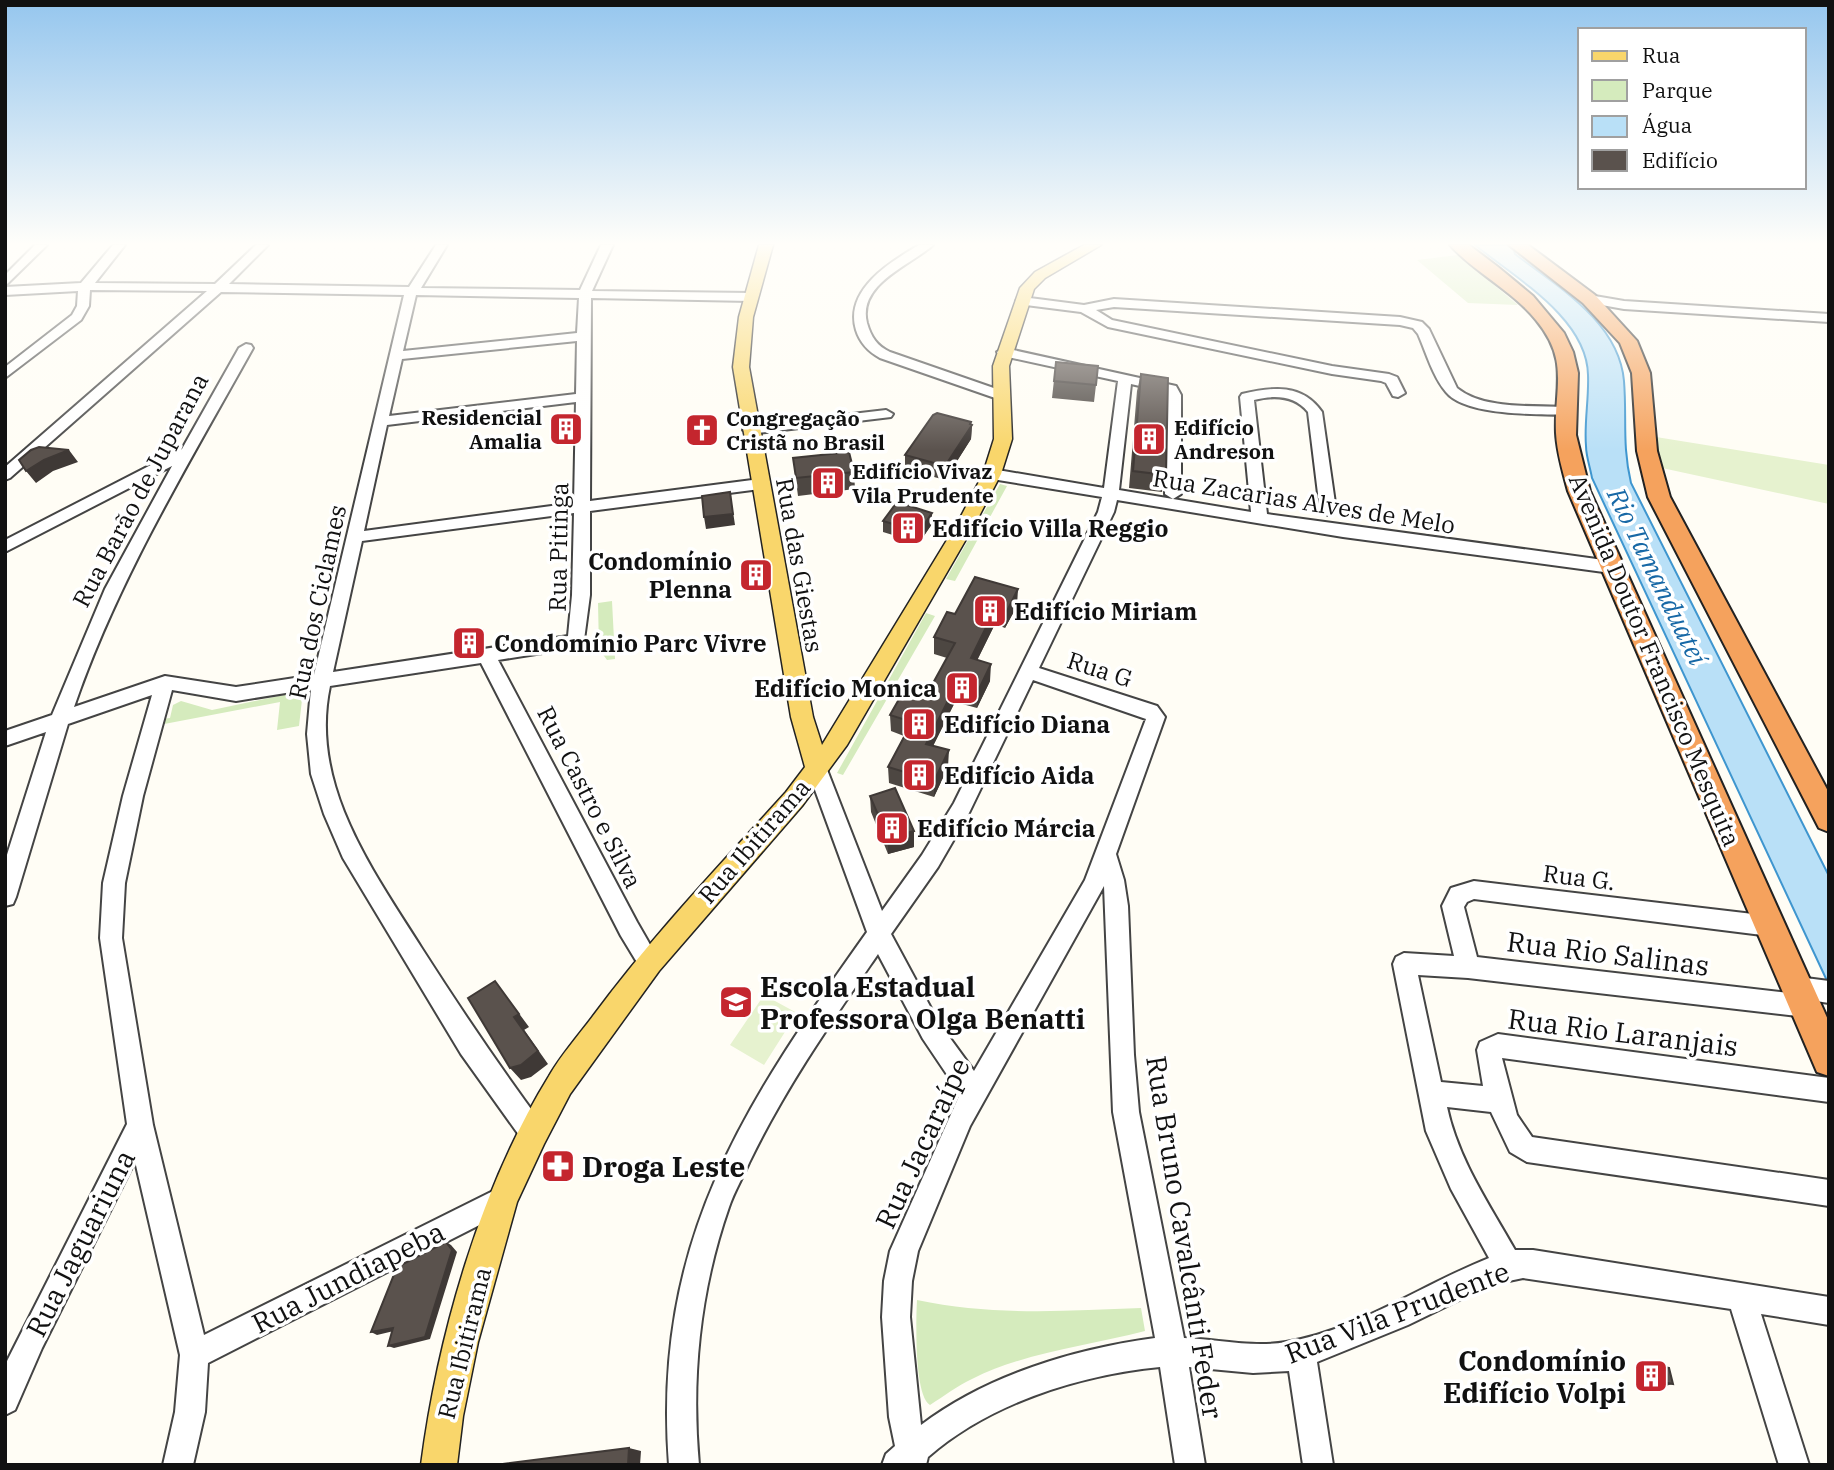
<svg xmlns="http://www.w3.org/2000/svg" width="1834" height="1470" font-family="'IBM Plex Serif',serif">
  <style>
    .green { fill: #d5ebbd }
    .pitch { fill: #e6f2cf }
    .water { fill: #b9e0f7; stroke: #3f96cf; stroke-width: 2 }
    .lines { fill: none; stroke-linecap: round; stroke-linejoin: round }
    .minor-casing { stroke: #444; stroke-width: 4 }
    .major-casing { stroke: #222; stroke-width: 3 }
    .highway-casing { stroke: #222; stroke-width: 4 }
    .minor { fill: #fff; fill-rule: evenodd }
    .major { fill: #f9d66b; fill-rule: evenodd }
    .highway { fill: #f5a25d; fill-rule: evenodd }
    .wall { fill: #4d4742 }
    .shaded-wall { fill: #3f3936 }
    .building { fill: #5a524d; stroke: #3f3936; stroke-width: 2 }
    .labels { text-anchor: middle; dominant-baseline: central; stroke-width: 7; stroke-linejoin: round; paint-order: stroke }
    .far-poi-label { font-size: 21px; font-weight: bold; fill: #111; stroke: #fff; text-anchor: start }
    .street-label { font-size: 24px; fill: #111; stroke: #fff }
    .poi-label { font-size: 24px; font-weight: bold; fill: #111; stroke: #fff; text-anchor: start }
    .water-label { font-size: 26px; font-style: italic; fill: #1768a6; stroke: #fff }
    .near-street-label { font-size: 28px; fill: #111; stroke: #fff }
    .near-poi-label { font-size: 28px; font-weight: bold; fill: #111; stroke: #fff; text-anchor: start }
  </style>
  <rect width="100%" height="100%" fill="#fffdf5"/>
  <path class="green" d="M1458,255L1518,305L1468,303L1417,260Z
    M1000,484L1007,486L955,581L946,579Z
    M612,601L615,659L607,660L599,649L598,603Z
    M926,613L935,616L843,775L837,773Z
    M303,691L299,726L277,730L280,702L159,725L162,719L170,718L173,705L181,701L212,710Z
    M917,1300C994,1316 1063,1311 1141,1308L1145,1331C1087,1346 1026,1352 972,1379C957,1386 944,1396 930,1405C914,1396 916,1319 917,1300Z"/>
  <path class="pitch" d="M1656,437L1829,465V504L1662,468Z
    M764,995L797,1013L764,1065L730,1045Z"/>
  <path class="water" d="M1475,245H1512L1515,254C1558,287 1619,322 1624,381C1627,418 1622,445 1631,483L1829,876V985L1592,478C1590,467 1586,456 1586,446C1584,423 1589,399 1588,375C1587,318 1515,278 1475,245Z"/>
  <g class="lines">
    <g class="minor-casing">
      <path id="minor" d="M35,245H47L5,286V275Z
        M113,245H125L95,283L215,284L256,245H268L229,284L409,287L436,245H447L421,288L580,290L601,245H613L592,291L751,293L757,297L751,301L591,298L590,501L760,479L768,484L760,489L590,511V595L584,640L580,647L574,648L498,660L637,922L660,962L657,969L649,973L641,969L621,936L481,663L330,686C309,784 372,869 421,947C460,1008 499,1066 542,1124L546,1133L542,1142L533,1146L524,1142L461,1054L343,858L324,814L311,774L307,734L311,689L236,701L172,690L143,796L125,883L122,938L153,1125L204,1335L493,1191L502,1187L511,1191L515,1200L511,1209L208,1363L205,1412L193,1465H163L175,1412L180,1355L135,1161L42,1348L15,1410L5,1415V1365L127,1124L100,938L103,883L123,796L152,695L68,724L16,897L13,904L5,906V861L46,732L5,746V731L52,715L105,589L172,466L5,552V540L182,449L239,348L246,344L251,345L253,348C188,465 118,579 74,707L165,676L236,687L314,675L404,295L221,292L10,478L5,480V467L207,291L90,290L89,306L81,320L5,378V367L72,315L77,306L78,291L5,295V287L81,283ZM416,295L579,298L577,333L403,351ZM577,341L576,394L389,416L402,359ZM576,402L574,503L364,531L387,425ZM574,513L572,595L568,636L333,672L362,541Z
        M919,245H933C911,265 857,284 867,323C871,337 877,346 890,352L1008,393V399H998L880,358C869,352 860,343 856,330C844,290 890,262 919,245Z
        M1589,295L1624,301L1829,314V322L1624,309L1585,302V296Z
        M1022,297L1084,305L1114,299L1400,317L1422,322L1429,329L1457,388C1484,410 1533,405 1566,407L1573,411L1566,415C1537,414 1465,416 1446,392C1433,377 1426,352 1418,334L1413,328L1400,325L1114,307L1096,310L1112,320L1332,366L1389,374L1397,377L1405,393L1398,397L1393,396L1386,383L1381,381L1332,374L1108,327L1081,312L1018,304L1016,301Z
        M1004,348L1176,386L1181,395V494L1173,499L1165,494L1167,395L1166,392L1131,384L1119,490L1251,512L1240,397L1242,394C1272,387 1302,383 1322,412L1336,510L1328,515L1320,510L1308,412C1294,395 1274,395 1254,400L1267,514L1611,561L1619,567L1611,573L1343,537L1117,500L1114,512L1039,668L1157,706L1165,717L1116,854L1124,880L1128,906L1134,1055L1139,1112L1184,1338C1217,1339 1252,1348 1286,1342C1356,1331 1423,1284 1489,1258L1451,1189L1426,1131L1393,964L1396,957L1404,953L1454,956L1442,906L1451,888L1474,881L1770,916L1778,919L1781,926L1778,933L1770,936L1474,899L1467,902L1464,907L1477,957L1789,993L1786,988L1790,980L1798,977L1829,981V1003L1816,1001L1818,1006L1814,1014L1806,1017L1468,978L1418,975L1441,1082L1483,1086L1477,1050L1480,1042L1498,1034L1829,1078V1102L1502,1058L1517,1115L1532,1137L1829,1180V1206L1527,1162L1510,1152L1491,1112L1447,1107C1458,1159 1489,1204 1515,1250H1533L1829,1297V1325L1761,1314L1809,1465H1779L1731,1309L1523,1278L1490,1285L1408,1325L1317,1362L1333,1465H1303L1289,1371L1253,1373L1189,1367L1205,1465H1175L1160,1367C1079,1375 990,1403 928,1457L926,1465H882L886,1454L895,1446L889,1417L882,1317L884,1281L890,1251L960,1094L923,1039L878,954C832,1021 785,1088 749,1163C743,1177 734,1192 729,1207C700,1290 691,1377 699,1465H669C652,1241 744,1105 867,932L807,768L810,762L817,760L824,762L882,911L922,855L954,803L1098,512L1102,497L992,479L984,474L992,469L1104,488L1118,381L999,355L997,352ZM1033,680L1146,719L1085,880L974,1071L939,1023L891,934L938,867L968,815ZM1104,886L1113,1112L1155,1338C1074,1349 987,1375 921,1425L910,1317L912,1281L918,1251L970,1126Z
        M886,410L893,414L891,417L750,434L743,430L750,426Z"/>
    </g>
    <g class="major-casing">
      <path id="major" d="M759,245H773L753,317L749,367L813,717L822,745L958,522L983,474L994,439L993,366L1020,288L1035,272L1084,245H1101L1045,278L1034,289L1009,366L1012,439L1001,474L976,522L847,745L802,806L659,971L570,1094L544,1144L517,1202L478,1342L463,1416L457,1465H421C438,1335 480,1188 549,1076C561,1055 578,1036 593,1016C652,936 719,866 786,792L805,767L791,717L733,367L739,317Z"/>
    </g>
    <g class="highway-casing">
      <path id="highway" d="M1450,245H1469L1498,267L1533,296L1564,333L1573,352L1578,373L1576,435L1590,491L1829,1022V1076L1817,1072L1568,491C1563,472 1557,453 1556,433C1554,387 1570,361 1536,320C1512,290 1475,273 1450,245Z
        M1509,245H1528L1595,295L1637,341L1650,373L1657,451L1670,497L1829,793V832L1819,828L1648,497L1637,451L1632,373L1620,343L1583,303Z"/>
    </g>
    <use href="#minor" class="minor"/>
    <use href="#major" class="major"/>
    <use href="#highway" class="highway"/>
  </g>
  <path class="wall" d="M1056,362L1096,385L1094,402L1052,398Z
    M1141,374L1166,475L1162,492L1129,488L1137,391Z
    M971,422V424L972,425L971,439L945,480L905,469V455Z
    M793,458L854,472L855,489L798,496Z
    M883,521L932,524L919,543L883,532Z
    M975,577L1017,606L1005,628L995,624L977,660L990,681L977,708L955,702L933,746L948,767L934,797L889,783L888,767L904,736L891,731L890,715L927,694L947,658L934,654V637L955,614Z
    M870,796L914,847L888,854L871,812Z
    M1644,1365L1673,1384L1665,1386L1641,1382L1637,1366Z"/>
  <path class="shaded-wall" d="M971,422V426L972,425L971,439L945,480V466Z
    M69,450L78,462L53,471L36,483L26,471L44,460Z
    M730,492L735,525L706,529L704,517Z
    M932,513V524L919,543V532Z
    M1018,589L1017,606L1005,628L1007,611Z
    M996,607L995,624L970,675L971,658Z
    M991,664L990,681L977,708L978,691Z
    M956,685L955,702L926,760V744Z
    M949,750L948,767L934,797V781Z
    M914,831V847L888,854V838Z
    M495,981L529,1027L524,1030L548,1064L531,1077L521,1080L510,1068L514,1017Z
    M446,1242L451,1245L457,1252L430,1339L394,1348L388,1346Z
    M393,1328L398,1330L377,1335L371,1332Z
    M629,1448L641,1451L640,1465H628Z"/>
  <path class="building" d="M1056,362L1098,366L1096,385L1054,381Z
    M1141,374L1168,378L1166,475L1133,471Z
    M937,413L971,422L970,424L972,425L945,466L905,455L933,415Z
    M39,447L69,450L44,460L26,471L19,460L31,450Z
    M849,452L854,472L796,478L793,458Z
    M730,492L733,514L704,517L702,496Z
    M897,502L932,513L919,532L883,521Z
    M975,577L1018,589L1007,611L996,607L971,658L991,664L978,691L956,685L926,744L949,750L934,781L888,767L912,722L890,715L906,687L927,694L955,643L934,637L947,612L955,614Z
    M895,788L914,831L888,838L870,796Z
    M495,981L519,1014L514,1017L538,1051L521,1065L510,1068L468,998Z
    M446,1242L452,1250L425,1337L388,1346L393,1328L371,1332L397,1267Z
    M1644,1365L1669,1368L1673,1384L1649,1380Z
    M629,1448L628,1465H495Z"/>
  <linearGradient id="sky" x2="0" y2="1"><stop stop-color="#95c6ee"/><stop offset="0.54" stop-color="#fffefa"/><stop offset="1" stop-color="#fffefa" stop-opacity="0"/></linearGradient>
  <rect width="1834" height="451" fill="url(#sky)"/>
  <defs>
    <g id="building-square" transform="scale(1.75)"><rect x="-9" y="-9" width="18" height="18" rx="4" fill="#c4262e" stroke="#fff"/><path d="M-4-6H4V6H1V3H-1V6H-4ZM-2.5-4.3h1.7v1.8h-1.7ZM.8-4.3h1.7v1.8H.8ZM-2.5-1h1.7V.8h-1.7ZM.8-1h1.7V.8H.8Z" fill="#fff"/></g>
    <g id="church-square" transform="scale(1.75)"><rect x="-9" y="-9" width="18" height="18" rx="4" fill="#c4262e" stroke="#fff"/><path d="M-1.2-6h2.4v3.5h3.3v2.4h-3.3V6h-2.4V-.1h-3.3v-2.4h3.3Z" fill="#fff"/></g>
    <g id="school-square" transform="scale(1.75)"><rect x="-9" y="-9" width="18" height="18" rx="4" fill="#c4262e" stroke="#fff"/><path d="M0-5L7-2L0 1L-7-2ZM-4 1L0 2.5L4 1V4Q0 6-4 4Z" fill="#fff"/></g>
    <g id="pharmacy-square" transform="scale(1.75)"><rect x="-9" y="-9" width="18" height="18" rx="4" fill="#c4262e" stroke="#fff"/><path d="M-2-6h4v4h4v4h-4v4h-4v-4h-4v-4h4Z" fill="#fff"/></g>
  </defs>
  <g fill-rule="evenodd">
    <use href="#building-square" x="566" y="429"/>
    <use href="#church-square" x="702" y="430"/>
    <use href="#building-square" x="1149" y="439"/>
    <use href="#building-square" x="828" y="483"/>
    <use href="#building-square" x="908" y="528"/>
    <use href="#building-square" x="756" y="575"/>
    <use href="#building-square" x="990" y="611"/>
    <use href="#building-square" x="469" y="643"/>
    <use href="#building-square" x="962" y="688"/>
    <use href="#building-square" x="919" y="724"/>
    <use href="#building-square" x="919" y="775"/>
    <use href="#building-square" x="892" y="828"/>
    <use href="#school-square" x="736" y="1002"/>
    <use href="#pharmacy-square" x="558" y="1166"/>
    <use href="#building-square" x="1651" y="1376"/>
  </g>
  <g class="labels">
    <g class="far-poi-label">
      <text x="542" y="417" text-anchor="end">Residencial<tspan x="542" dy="24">Amalia</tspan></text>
      <text x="726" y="418">Congregação<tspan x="726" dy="24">Cristã no Brasil</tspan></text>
      <text x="1174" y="427">Edifício<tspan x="1174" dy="24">Andreson</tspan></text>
      <text x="852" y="471">Edifício Vivaz<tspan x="852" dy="24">Vila Prudente</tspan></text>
    </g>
    <g class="street-label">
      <text transform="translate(140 490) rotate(-62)">Rua Barão de Juparana</text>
      <text transform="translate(1304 501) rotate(9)">Rua Zacarias Alves de Melo</text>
      <text transform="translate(558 547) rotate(-89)">Rua Pitinga</text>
      <text transform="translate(800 565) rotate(80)">Rua das Giestas</text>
      <text transform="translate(317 602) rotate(-78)">Rua dos Ciclames</text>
      <text transform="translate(1655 660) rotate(67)">Avenida Doutor Francisco Mesquita</text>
      <text transform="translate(1100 669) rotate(18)">Rua G</text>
      <text transform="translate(590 797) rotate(63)">Rua Castro e Silva</text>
      <text transform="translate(754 841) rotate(-49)">Rua Ibitirama</text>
      <text transform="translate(1579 877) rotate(7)">Rua G.</text>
      <text transform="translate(464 1343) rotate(-76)">Rua Ibitirama</text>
    </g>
    <g class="poi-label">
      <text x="932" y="528">Edifício Villa Reggio</text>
      <text x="732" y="561" text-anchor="end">Condomínio<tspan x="732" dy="28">Plenna</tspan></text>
      <text x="1014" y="611">Edifício Miriam</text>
      <text x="494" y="643">Condomínio Parc Vivre</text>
      <text x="937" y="688" text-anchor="end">Edifício Monica</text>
      <text x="944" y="724">Edifício Diana</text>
      <text x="944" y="775">Edifício Aida</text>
      <text x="917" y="828">Edifício Márcia</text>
    </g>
    <g class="water-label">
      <text transform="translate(1658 576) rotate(64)">Rio Tamanduateí</text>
    </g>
    <g class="near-street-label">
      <text transform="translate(1608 953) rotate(7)">Rua Rio Salinas</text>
      <text transform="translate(1623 1032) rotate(7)">Rua Rio Laranjais</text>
      <text transform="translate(922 1143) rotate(-65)">Rua Jacaraípe</text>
      <text transform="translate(1185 1237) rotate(81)">Rua Bruno Cavalcânti Feder</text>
      <text transform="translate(80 1243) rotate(-63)">Rua Jaguariuna</text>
      <text transform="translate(348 1277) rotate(-27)">Rua Jundiapeba</text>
      <text transform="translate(1397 1312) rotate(-21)">Rua Vila Prudente</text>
    </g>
    <g class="near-poi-label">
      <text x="760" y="986">Escola Estadual<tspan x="760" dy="32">Professora Olga Benatti</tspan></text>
      <text x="582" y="1166">Droga Leste</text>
      <text x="1626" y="1360" text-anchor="end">Condomínio<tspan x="1626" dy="32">Edifício Volpi</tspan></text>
    </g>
  </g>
  <rect width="1834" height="1470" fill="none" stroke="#111111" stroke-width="14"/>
  <rect x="1578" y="28" width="228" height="161" fill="#ffffff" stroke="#a0a0a0" stroke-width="2"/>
  <rect x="1592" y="51" width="35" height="10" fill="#f9d66b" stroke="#a0a0a0" stroke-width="2"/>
  <text x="1642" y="63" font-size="21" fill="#111111">Rua</text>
  <rect x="1592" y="80" width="35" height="21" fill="#d5ebbd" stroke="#a0a0a0" stroke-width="2"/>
  <text x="1642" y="98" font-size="21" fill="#111111">Parque</text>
  <rect x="1592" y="116" width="35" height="21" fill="#b9e0f7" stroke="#a0a0a0" stroke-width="2"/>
  <text x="1642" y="133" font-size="21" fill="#111111">Água</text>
  <rect x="1592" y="150" width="35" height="21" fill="#5a524d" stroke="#a0a0a0" stroke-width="2"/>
  <text x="1642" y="168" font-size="21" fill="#111111">Edifício</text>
</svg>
